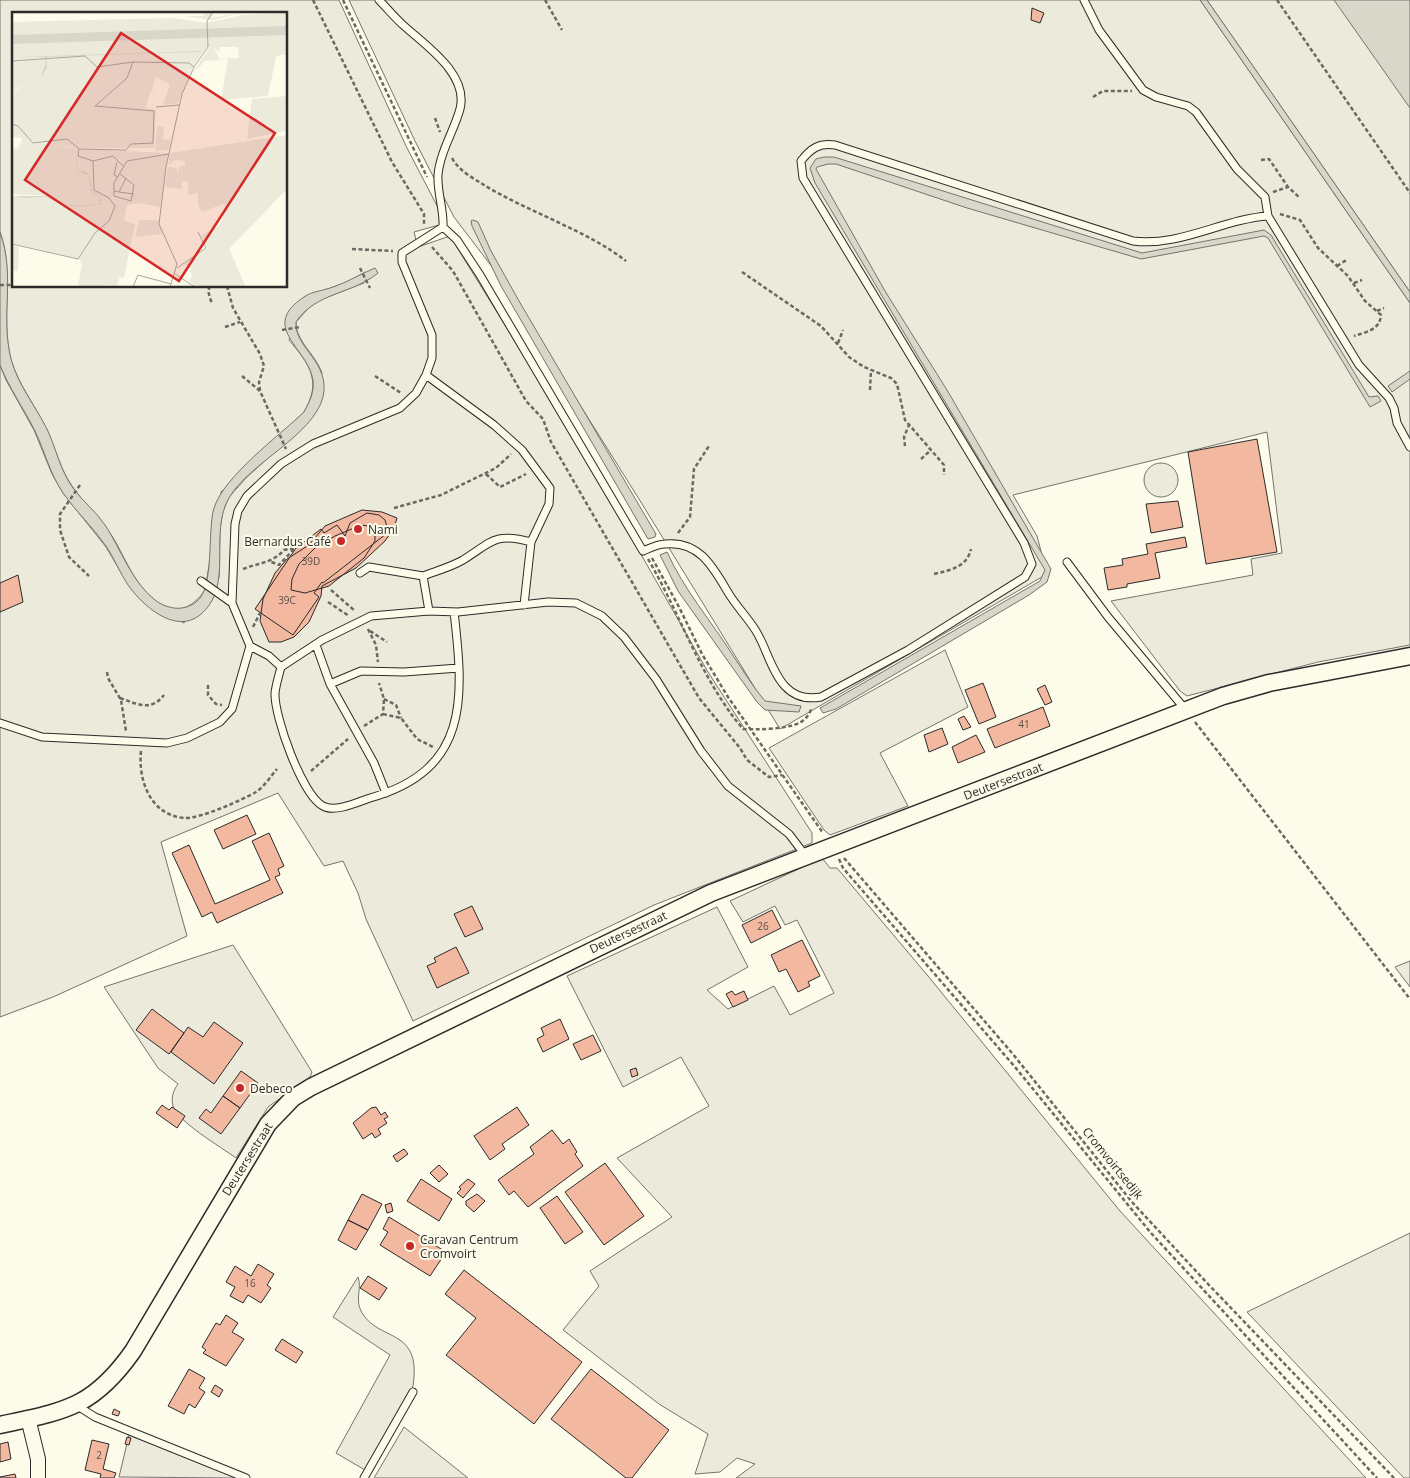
<svg xmlns="http://www.w3.org/2000/svg" width="1410" height="1478" font-family="'Open Sans',sans-serif">
  <style>
    .green { fill: #ecebdb; stroke: #74746e; fill-rule: evenodd }
    .water { fill: #d8d7c9; stroke: #74746e }
    .building { fill: #f2b8a0; stroke: #2b2b2b }
    .lines { fill: none; stroke-linecap: round; stroke-linejoin: round }
    .service-casing { stroke: #2b2b2b; stroke-width: 9 }
    .minor-casing { stroke: #2b2b2b; stroke-width: 16 }
    .tertiary-casing { stroke: #2b2b2b; stroke-width: 19 }
    .path { stroke: #6a6964; stroke-width: 2.5; stroke-dasharray: 4 2.5; stroke-linecap: butt }
    .service { stroke: #fdfbea; stroke-width: 7 }
    .minor { stroke: #fdfbea; stroke-width: 14 }
    .tertiary { stroke: #fdfbea; stroke-width: 16 }
    .poi-dot { fill: #c62828; stroke: #fdfbea; stroke-width: 2 }
    .labels { text-anchor: middle; dominant-baseline: central; stroke-width: 4; stroke-linejoin: round; paint-order: stroke }
    .number-label { font-size: 10px; fill: #5d4e48 }
    .poi-label { font-size: 12px; fill: #2b2b2b; stroke: #fdfbea; text-anchor: start }
    .street-label { font-size: 12px; fill: #2b2b2b; stroke: #fdfbea }
    .inset-road { fill: none; stroke: #a9a89e; stroke-width: 1 }
    .view { fill: #d62828; fill-opacity: 0.15; stroke: #d62828; stroke-width: 2.5 }
    .inset-edge { fill: none; stroke: #2b2b2b; stroke-width: 2.5 }
  </style>
  <rect width="100%" height="100%" fill="#fdfbea"/>
  <path class="green" d="M0,0H339L406,146L446,223L414,232L418,247L450,236L577,442L708,672L812,833V843L654,905L413,1021L366,919L358,893L343,861L324,866L278,793L161,842L187,936L53,997L0,1017V365L6,380L34,430L52,474L63,493L106,547L128,584L145,604L184,623L219,578L220,528L223,511L229,497L246,478L303,426L322,373C316,355 295,340 296,322L314,302L364,283L365,272L348,282L304,297L289,340C310,365 322,381 304,412L221,492L205,590C197,602 183,614 167,607C136,595 127,558 110,533C99,516 83,503 72,486C60,469 56,449 47,431C36,406 19,386 11,360C0,317 15,274 0,232ZM14,14H286V286H14Z
    M349,0H1200L1410,303V645L1318,662L1187,696L1180,691L1111,601L1253,575L1251,559L1282,553L1267,432L1013,495L1037,536L1047,574L780,729L639,499L499,276L454,217L415,141Z
    M1207,0H1410V292Z
    M1144 480a17 17 0 1 1 34 0a17 17 0 1 1-34 0Z
    M945,650L968,707L880,753L908,806L830,835L824,830L769,748Z
    M822,858L830,868H837L928,976L1120,1211L1366,1478H736L755,1464L737,1458L720,1472L695,1474L708,1434L659,1404L563,1330L599,1286L590,1271L672,1217L617,1158L709,1106L681,1057L623,1087L567,976L717,907L748,967L707,990L728,1009L774,986L790,1015L834,993L797,920L785,925L775,906L743,922L730,901Z
    M233,945L312,1072L310,1077L268,1107L236,1158C221,1147 178,1122 173,1106C171,1097 173,1091 178,1084L158,1068L104,987Z
    M1410,961V987L1395,967Z
    M1410,1233V1478H1404L1247,1312Z
    M358,1277C362,1287 355,1300 361,1311C378,1343 422,1326 413,1386L365,1470L336,1453L390,1355L333,1317Z
    M404,1427L468,1478H374Z
    M129,1435L238,1478L119,1477Z"/>
  <path class="water" d="M1200,0H1207L1410,292V303Z
    M1334,0H1410V108Z
    M824,157H834L1142,253L1264,230L1271,235L1369,397L1378,396L1381,401L1370,407L1268,238L1264,236L1141,259L967,208L836,164H828L817,167L816,169L885,291L947,390L1051,569L1047,582L1029,595L836,709L823,713L820,708L1040,581L1045,570L815,183L810,168L816,159Z
    M473,220L478,222L491,251L519,301L656,534L655,537L648,539L501,286L472,226L471,221Z
    M0,232C16,277 0,314 11,359C18,385 35,405 47,429C56,448 60,470 73,488C82,501 96,511 105,525C121,549 131,581 155,600C167,609 183,612 196,602C215,589 207,531 214,508C224,476 279,436 304,412C310,401 316,389 312,376C305,347 260,326 304,297C312,291 323,291 333,287C348,282 360,274 375,268L378,273C351,295 316,292 296,322C294,348 331,362 323,397C313,436 249,463 229,498C208,534 235,587 200,615C175,635 142,605 128,585C120,573 114,558 106,546C93,527 76,512 63,493C50,474 45,452 35,431C24,409 9,388 0,365Z
    M1410,371V379L1392,392L1388,386Z
    M667,552C684,590 712,622 734,657C744,672 753,687 765,701L801,706L799,712L765,710L757,702L678,591L660,555Z"/>
  <path class="building" d="M1032,8L1044,13L1040,23L1031,20Z
    M1257,439L1277,552L1206,564L1188,452Z
    M1178,501L1183,527L1151,533L1146,504Z
    M362,510L382,512L397,518L394,528L385,541L356,568L322,586L321,596L309,622L294,637L281,642H269L260,621L263,599L275,573L287,559L309,545L325,526Z
    M367,513L379,515L385,520L387,527L386,534L323,583L322,582L314,593L319,597L293,635L255,609L296,548L321,529L324,533L337,525L345,536L350,523Z
    M361,525L375,527V541L364,558L329,586L305,593L291,590L292,579L299,564L315,548L335,536Z
    M1185,537L1187,547L1155,553L1160,578L1127,584V587L1108,590L1104,568L1123,565L1122,559L1148,554L1146,544Z
    M18,575L23,602L0,612V583Z
    M983,683L996,717L979,724L965,690Z
    M1045,685L1052,702L1045,705L1037,689Z
    M1043,707L1050,726L995,748L987,729Z
    M964,716L971,727L963,730L958,719Z
    M942,728L948,744L929,752L924,735Z
    M976,735L985,752L958,763L952,747Z
    M247,815L256,834L223,849L214,830Z
    M269,833L284,866L278,869L280,875L275,877L283,893L217,923L212,912L202,917L172,853L189,845L215,904L270,880L252,841Z
    M472,906L483,929L465,937L454,914Z
    M772,910L781,928L751,943L742,925Z
    M802,940L820,976L808,982L810,986L798,992L786,969L779,972L771,955Z
    M456,947L469,973L437,988L427,966L436,962L434,958Z
    M732,991L735,995L744,991L748,1000L733,1007L726,994Z
    M152,1009L184,1033L169,1054L136,1030Z
    M560,1019L569,1039L543,1052L537,1039L544,1035L541,1028Z
    M214,1022L243,1043L214,1084L171,1052L188,1027L203,1037Z
    M593,1035L601,1051L581,1060L573,1044Z
    M636,1068L638,1075L632,1077L630,1070Z
    M241,1071L258,1083L240,1108L223,1096Z
    M223,1096L240,1108L221,1134L199,1118L206,1109L211,1113Z
    M162,1105L169,1110L172,1107L185,1116L177,1128L156,1113Z
    M376,1107L381,1115L385,1112L388,1117L384,1119L387,1123L378,1129L381,1134L375,1138L372,1133L363,1139L353,1123L371,1108Z
    M517,1107L529,1125L502,1144L505,1149L490,1160L474,1136Z
    M552,1130L563,1144L569,1139L577,1152L575,1154L583,1166L528,1207L514,1191L509,1195L498,1180L534,1154L530,1147Z
    M404,1149L408,1154L397,1162L393,1156Z
    M605,1163L644,1216L604,1245L565,1192Z
    M439,1165L448,1174L439,1182L430,1173Z
    M421,1179L452,1199L439,1221L407,1201Z
    M468,1179L475,1184L463,1198L457,1193L461,1189L459,1187Z
    M362,1194L382,1204L368,1230L348,1220Z
    M477,1194L485,1201L474,1212L466,1205V1201Z
    M557,1196L583,1232L565,1244L540,1208Z
    M391,1203L393,1211L387,1213L385,1205Z
    M389,1217L446,1252L430,1276L380,1245L388,1232L383,1229Z
    M348,1220L368,1230L356,1250L338,1240Z
    M258,1264L274,1274L267,1285L271,1288L261,1303L248,1295L243,1303L230,1296L235,1287L226,1282L235,1266L251,1276Z
    M464,1270L582,1362L534,1424L446,1355L476,1318L445,1294Z
    M368,1276L387,1288L379,1300L360,1288Z
    M226,1315L238,1323L232,1332L244,1339L226,1366L203,1353L206,1350L202,1347L216,1323L220,1325Z
    M282,1339L303,1352L296,1363L275,1350Z
    M189,1369L205,1378L199,1388L205,1392L195,1408L189,1404L184,1414L168,1406Z
    M591,1369L669,1430L632,1478H626L551,1419Z
    M215,1385L223,1390L219,1397L211,1392Z
    M114,1409L120,1412L118,1416L112,1414Z
    M127,1437L131,1438L129,1445L125,1444Z
    M92,1440L109,1444L103,1469L116,1473L114,1478H100L101,1474L85,1470Z
    M8,1442L11,1459L0,1462V1444Z
    M15,1474L16,1478H0V1477Z"/>
  <g class="lines">
    <g class="service-casing">
      <path id="service" d="M1268,216L1359,365L1389,398L1394,408L1397,423L1410,447
        M443,227L457,240L480,275L643,551C650,548 658,544 665,544C700,540 714,569 729,594C737,607 748,618 756,631C772,657 777,705 821,697L908,650L1025,577L1032,564L1024,543L803,178L801,161C811,148 819,143 835,145L1133,241C1180,247 1223,219 1268,216L1265,197L1237,169L1196,112L1188,106L1156,97L1143,90L1099,30L1084,0
        M426,375L494,425L522,450L550,488L549,504L531,542L524,605
        M1067,562L1108,617L1185,709
        M360,573L369,567L423,576
        M201,581L232,603
        M429,611L423,576C436,571 451,567 463,560C492,542 494,532 531,542
        M454,612C464,698 470,770 370,798C358,802 335,813 323,806C302,795 274,716 275,693C276,684 279,675 281,667L322,640L371,616L429,611L458,612L548,602L576,603L602,616L624,637L656,679L701,751L728,786L789,834L805,855
        M316,645L330,684L361,671L404,672L459,668
        M250,646L269,656L281,667
        M330,684L374,763L386,793
        M0,723L42,737L167,743L187,738L220,722L232,709L250,646L232,603L235,524L238,511L247,496L281,464L313,444L400,408L416,393L426,375L432,358V335L402,262V253L443,227C444,209 437,193 438,175C440,152 454,131 460,109C469,74 425,45 403,25C394,17 387,8 379,0
        M76,1405L95,1417L246,1478
        M364,1478L413,1392"/>
    </g>
    <g class="minor-casing">
      <path id="minor" d="M28,1418L38,1459V1478"/>
    </g>
    <g class="tertiary-casing">
      <path id="tertiary" d="M0,1425C65,1411 93,1408 133,1351L268,1124L293,1098L311,1087L711,893L1223,696L1269,683L1410,656"/>
    </g>
    <path class="path" d="M313,0L392,162L424,214V226
      M343,0L427,177
      M545,0L562,30
      M1277,0L1410,193
      M1093,97L1103,91H1132
      M435,118L440,132
      M452,158C459,171 473,178 484,185C528,212 588,231 626,261
      M1261,160L1269,159L1288,187
      M1273,192L1288,187L1300,198
      M1280,214L1300,220L1318,248L1348,276L1365,301L1381,315C1380,330 1366,332 1354,336
      M432,247L453,271L526,401L543,419L551,442L699,698L740,748L747,760L769,777L782,775
      M352,249L393,251
      M1337,266L1348,259
      M360,268L370,288
      M742,272L821,326L849,357L864,367L891,378L897,384L905,420L944,465V475
      M1354,283L1362,280
      M0,285H13
      M210,286L208,291L212,304
      M227,286L233,308L260,354L264,366L259,382L260,391L286,449
      M1377,311L1384,308
      M225,327L240,322
      M282,330L300,327
      M838,343L843,330
      M242,376L260,391
      M375,376L401,393
      M870,390L871,370
      M905,446L904,437L909,425
      M921,459L931,450
      M486,474L500,487L526,474
      M80,485L60,514V530L69,557L89,576
      M394,508L441,495L496,468L511,454
      M678,533L690,517L694,469L709,446
      M652,558L679,607L702,654L728,697L823,833
      M648,559C681,615 700,678 743,729C757,730 787,729 799,723C806,720 809,714 812,708
      M243,569C258,563 273,563 284,550L295,548L279,565L269,561
      M934,574C951,570 967,567 971,549
      M331,590L355,611
      M328,602L349,616
      M253,627L260,613
      M368,629L376,645L378,662
      M370,631L387,642
      M107,672L108,678L121,700L126,731
      M208,685V695L216,704L222,705
      M120,698C137,704 151,712 164,695
      M384,699L396,705L401,718
      M383,714L401,718L417,739L433,747
      M1195,722L1410,999
      M364,726L383,714L384,699L379,683
      M141,751C138,780 150,815 184,818C200,819 242,800 256,792C264,787 271,776 277,769
      M311,771L348,739
      M844,858L1012,1053L1132,1202L1208,1284L1394,1478
      M839,859L843,868L1015,1067L1151,1233L1377,1478"/>
    <use href="#service" class="service"/>
    <use href="#minor" class="minor"/>
    <use href="#tertiary" class="tertiary"/>
  </g>
  <g class="poi-dot">
    <circle cx="358" cy="529" r="5"/>
    <circle cx="341" cy="541" r="5"/>
    <circle cx="240" cy="1088" r="5"/>
    <circle cx="410" cy="1246" r="5"/>
  </g>
  <g class="labels">
    <g class="number-label">
      <text x="311" y="561">39D</text>
      <text x="287" y="600">39C</text>
      <text x="1024" y="724">41</text>
      <text x="763" y="926">26</text>
      <text x="250" y="1283">16</text>
      <text x="99" y="1455">2</text>
    </g>
    <g class="poi-label">
      <text x="368" y="529">Nami</text>
      <text x="331" y="541" text-anchor="end">Bernardus Café</text>
      <text x="250" y="1088">Debeco</text>
      <text x="420" y="1239">Caravan Centrum<tspan x="420" dy="14">Cromvoirt</tspan></text>
    </g>
    <g class="street-label">
      <text transform="translate(1003 781) rotate(-21)">Deutersestraat</text>
      <text transform="translate(628 932) rotate(-25)">Deutersestraat</text>
      <text transform="translate(247 1159) rotate(-58)">Deutersestraat</text>
      <text transform="translate(1113 1163) rotate(51)">Cromvoirtsedijk</text>
    </g>
  </g>
  <g transform="translate(12 12)">
    <rect width="275" height="275" fill="#fdfbea"/>
    <path d="M194,0H202L199,6L232,0L201,8L172,4H191ZM275,1V42L264,44L256,84L209,88L216,47L193,49L180,62L198,35H195L181,54L166,91L151,93L158,72L144,65L140,78L144,80L139,79L133,96L144,98L142,136H66L18,129L66,137L67,141L68,137L156,141L148,195L126,191L115,193L112,209L123,212L112,266L107,265L105,275H96V272L92,275H66L70,252L67,247L0,231V184L13,186L35,185L53,194L67,195L86,194L91,189L80,178L76,161L66,159L67,147L65,159L76,163L78,176L82,182L88,187V192L67,194L51,192L36,184L0,182V133L3,137L7,135L10,126L1,125L0,129V81L31,62L35,56V45L67,43L1,45H34V53L29,63L0,80V10L161,6L195,11L230,3ZM201,35L207,40L208,35H226L227,46L208,47ZM275,84V119L235,127L240,87ZM145,114L152,115L151,127L159,128L156,138L143,139ZM275,123V177L217,237L234,275H185L177,269L181,263L177,259L180,257L172,252L195,236L190,223L207,214L217,189L214,196L211,192L190,200L186,193V181L176,183V169H170L169,177L153,175L156,155L165,156V162L168,154H173V149L163,148L157,153L158,141ZM127,208H146L150,222L123,225ZM0,233L7,235L6,259L0,258Z" fill="#ecebdb" fill-rule="evenodd"/>
    <path d="M275,14V23L0,32V23ZM188,40L148,41V49L147,41L35,45V56L31,62L0,81L29,63L34,51L33,45H2L189,39L181,52ZM66,147V159L74,160L77,163L80,178L90,188L88,193L67,195L50,193L35,185L13,186L0,184H36L51,192L67,194L88,192V187L79,179L76,163L65,159Z" fill="#d8d7c9"/>
    <path class="inset-road" d="M0,49L73,44L85,55L121,50L115,66L83,94L142,99L141,131L119,132L114,138L67,137M121,50L177,51L182,55M144,95L167,93M0,112L6,114L21,131L55,127L67,137L66,144L81,149L82,178L97,186L103,194L97,209L83,221L66,247L0,232M81,149L101,144L112,155M105,150L102,163L106,165M108,162L122,173L119,189L102,184V171L115,149L157,142M102,179L107,180L114,166M107,180L122,182M165,256L194,236L186,220M163,262L183,275M121,275L126,263L159,272M158,275L165,252L147,212L154,155L170,82L182,55L196,35L195,9L201,0"/>
    <path class="view" d="M109,21L263,121L167,269L13,168Z"/>
    <rect width="275" height="275" class="inset-edge"/>
  </g>
</svg>
